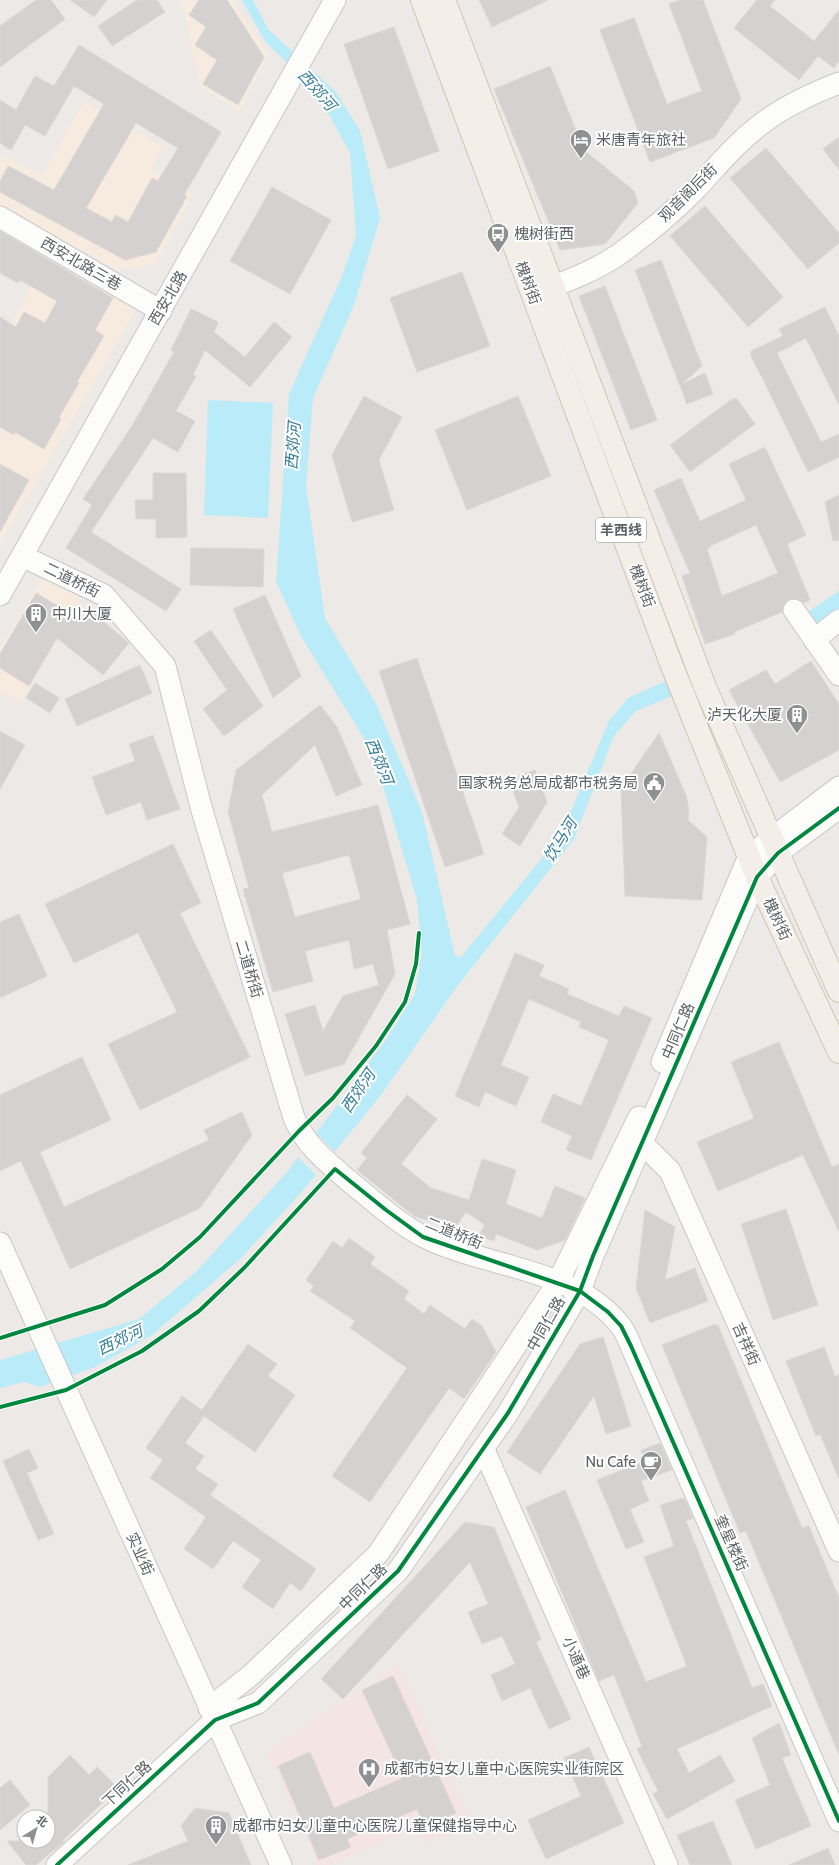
<svg xmlns="http://www.w3.org/2000/svg" width="839" height="1865" font-family="Cabin,'Noto Sans SC',sans-serif">
  <style>
    .commercial { fill: #f6ebde }
    .medical { fill: #f5e4e4 }
    .water { fill: #b9ecf8 }
    .pier { fill: #ece9e6 }
    .building { fill: #d4d1d0; stroke: #dcd8d5; fill-rule: evenodd }
    .lines { fill: none; stroke-linecap: round; stroke-linejoin: round }
    .minor-casing { stroke: #c7c8c7; stroke-width: 23 }
    .major-casing { stroke: #d5c4b3; stroke-width: 24 }
    .minor { stroke: #fcfcfb; stroke-width: 21 }
    .major { stroke: #f3eee7; stroke-width: 22 }
    .cycleway-casing { stroke: #fff; stroke-width: 6 }
    .cycleway { stroke: #00873e; stroke-width: 4 }
    .labels { text-anchor: middle; dominant-baseline: central; stroke-width: 4; stroke-linejoin: round; paint-order: stroke }
    .shield { fill: #fff; stroke: #8c9193; stroke-width: 1 }
    .shield-label { font-size: 14px; font-weight: bold; fill: #5b6265 }
    .poi-label { font-size: 15px; fill: #5b6265; stroke: #fff; text-anchor: start }
    .street-label { font-size: 15px; fill: #5b6265; stroke: #fff }
    .water-label { font-size: 16px; font-style: italic; fill: #347e9a; stroke: #fff }
  </style>
  <rect width="100%" height="100%" fill="#ece9e6"/>
  <path class="commercial" d="M176,0H233L269,55L239,111L200,87L183,5Z
    M84,101L163,147L151,170L193,194L156,264L118,271L0,205V162L4,155L42,176Z
    M50,254L139,305L0,544V441L2,438L0,437V344Z
    M43,577L82,598L20,703L0,691V648Z"/>
  <path class="medical" d="M398,1664L472,1825L428,1845L418,1828L331,1865H318L267,1753Z"/>
  <path class="water" d="M242,0H253L268,29L336,92L360,131L380,218L354,305L313,398L306,486L325,618L375,702L422,812L455,956L461,957L561,835L609,721L628,698L672,678L679,693L636,711L614,736L574,839L458,985L381,1095L305,1188L241,1258L152,1335L95,1367L40,1387L24,1382L0,1388V1360L139,1319L196,1272L287,1172L388,1037L415,994L422,953L417,900L373,753L302,638L276,582L289,394L342,276L356,236L350,153L317,93L265,41Z
    M208,400L273,403L268,518L204,515Z
    M839,591V607L809,628L802,616Z"/>
  <path class="pier" d="M314,1131L336,1153L317,1176L296,1155Z"/>
  <path class="building" d="M36,0H51L65,19L0,67V26Z
    M70,0H107L94,17Z
    M137,0H157L165,12L112,46L98,26Z
    M199,0H227L264,57L238,105L203,84L217,60L195,45L206,27L189,15Z
    M479,0H548L492,27Z
    M680,0H703L741,99L714,138L650,162L600,30L634,18L667,104L702,91L669,4Z
    M757,0H775L770,6L814,41L839,10V61L834,68L818,56L799,80L734,28Z
    M394,27L439,151L388,169L344,44Z
    M79,45L221,132L184,195L187,196L156,252L125,260L0,192V181L8,166L54,190L104,104L74,86L45,136L25,125L11,150L0,143V100L16,110L35,76L54,86ZM136,123L178,148L158,181L152,178L128,222L115,215L112,222L86,208Z
    M550,66L584,150L634,191L638,203L605,244L560,250L494,89Z
    M839,137V170L823,149Z
    M766,148L839,233V243L808,269L730,178Z
    M272,187L331,220L290,294L230,261Z
    M705,206L783,297L748,327L670,236Z
    M0,231L113,298L95,330L104,336L77,382L79,383L59,417L61,419L44,449L15,432L14,435L0,427V317L16,327L24,312L45,323L57,301L20,280L18,283L0,273Z
    M661,260L702,366L682,384L705,373L713,394L687,404L635,270Z
    M462,272L490,346L417,372L390,298Z
    M605,286L657,420L631,430L579,296Z
    M825,307L839,336V405L806,338L777,353L821,442L839,434V457L808,472L762,377L763,376H761L751,356V351L783,336L779,329Z
    M191,309L218,322L214,332L245,357L274,322L292,337L250,387L205,350L193,375L196,376L176,411L195,421L178,452L153,438L91,532L181,589L166,611L66,548L92,505L83,499L132,426L174,352L171,350Z
    M364,396L402,417L379,460L394,510L352,522L332,455Z
    M518,396L551,476L467,510L435,430Z
    M732,399H737L755,424L690,472L670,445Z
    M765,447L806,535L787,544L810,600L804,603L799,599L793,598L788,600L783,605L782,612L734,632L735,634L705,644L682,576L690,573L654,490L681,478L700,521L746,500L729,464ZM756,525L778,573L722,596L707,549L711,547L710,546Z
    M0,464L29,480L0,532Z
    M153,473H186L187,537L156,538V519H136L135,500H153Z
    M839,495V540L833,541L825,502Z
    M191,548L264,549L263,587L190,585Z
    M36,593L85,622L92,612L129,643L103,675L57,638L29,686L0,668V654Z
    M265,595L301,676L273,698L233,609Z
    M211,630L263,706L224,736L203,709L227,690L194,641Z
    M417,658L484,854L445,867L379,671Z
    M811,661L839,704V750L780,782L729,690L766,670L775,684Z
    M140,665L152,693L77,726L65,699Z
    M35,683L59,698L50,713L26,698Z
    M320,705L337,727L362,785L336,796L315,745L262,795L272,832L378,805L410,924L387,930L395,974L344,1064L305,1076L285,1014L315,1005L323,1031L343,996L379,985L373,964L354,969L349,940L305,951L313,981L273,992L243,889L249,888L228,812L236,770ZM349,855L361,899L295,917L282,873Z
    M0,731L25,745L0,789Z
    M659,733L686,795L689,810L688,820L707,837L702,900L625,896L621,788Z
    M153,735L180,809L147,820L141,802L106,815L92,777L135,761L129,744Z
    M535,770L547,802L520,846L502,834L519,807L509,780Z
    M173,844L201,903L180,913L250,1057L140,1110L108,1044L177,1012L138,933L74,963L45,904Z
    M19,914L47,976L0,998V922Z
    M515,953L544,965L539,976L569,989L567,994L619,1016L624,1006L652,1018L591,1160L566,1150L572,1136L541,1122L553,1094L581,1106L609,1040L579,1027L581,1022L529,999L501,1065L529,1077L516,1106L485,1092L479,1107L455,1096Z
    M779,1042L832,1167L839,1164V1232L803,1155L718,1191L697,1142L754,1118L731,1062Z
    M82,1057L111,1120L40,1152L64,1207L209,1140L204,1130L242,1112L252,1135L200,1208L70,1269L21,1161L0,1171V1095Z
    M407,1095L437,1119L401,1164L431,1188L469,1200L482,1159L516,1170L506,1204L542,1218L555,1186L585,1198L565,1240L537,1250L496,1234L494,1241L478,1236L485,1225L466,1212L454,1229L414,1216L357,1170L367,1158L361,1153Z
    M786,1209L818,1305L773,1320L741,1224Z
    M645,1210L675,1227L665,1280L695,1268L708,1301L650,1323L636,1288Z
    M349,1238L375,1257L370,1264L409,1291L404,1299L424,1314L430,1305L465,1329L472,1319L482,1326L496,1352L464,1399L449,1388L370,1502L332,1476L407,1368L350,1328L355,1321L310,1291L314,1286L306,1280L333,1241L342,1248Z
    M713,1325H718L802,1528L809,1526L839,1598V1755L746,1531L740,1533L662,1345Z
    M603,1337L631,1426L606,1434L594,1396L540,1474L507,1452L580,1344Z
    M248,1344L277,1364L268,1376L295,1395L255,1452L204,1416L185,1443L204,1456L195,1469L218,1484L210,1495L316,1569L301,1591L290,1583L273,1609L242,1587L261,1560L233,1541L213,1569L184,1549L206,1517L150,1478L163,1460L146,1448L182,1396L202,1410Z
    M824,1347L835,1376L839,1375V1479L820,1434L816,1436L786,1361Z
    M660,1443L672,1470L641,1481L649,1501L630,1509L644,1542L626,1549L597,1480L645,1461L641,1450Z
    M29,1449L38,1468L27,1473L54,1534L38,1540L3,1461Z
    M565,1490L646,1682L687,1666L644,1557L674,1546L660,1505L684,1498L693,1518L686,1521L752,1688L763,1684L772,1706L677,1749L689,1773L720,1755L735,1781L667,1819L653,1794L658,1791L637,1749L642,1746L614,1675L599,1681L526,1507Z
    M465,1522L494,1527L541,1639L536,1642L571,1719L549,1729L530,1688L502,1701L491,1675L515,1664L502,1636L482,1644L468,1612L488,1604L470,1562L343,1699L321,1679Z
    M393,1676L456,1813L425,1827L417,1809L347,1839L351,1847L319,1860L278,1766L310,1752L334,1808L403,1778L362,1690Z
    M779,1723L791,1755L782,1758L811,1826L756,1849L735,1800L770,1785L752,1738Z
    M589,1747L624,1823L546,1859L528,1820L581,1796L564,1758Z
    M70,1755L89,1775L97,1767L118,1788L62,1841H65L36,1865H26L7,1841H48V1777Z
    M10,1780L30,1805L0,1830V1788Z
    M195,1808L229,1813L251,1865H128L188,1841L181,1826Z
    M713,1821L732,1865H690L677,1835Z
    M828,1848L835,1865H789Z"/>
  <g class="lines">
    <g class="minor-casing">
      <path id="minor" d="M0,217L161,311
        M536,293C564,282 593,272 618,255C646,235 673,212 697,188C718,165 738,141 764,122C787,105 813,93 839,83
        M22,556L104,595L165,666L201,807L294,1118C306,1146 327,1162 349,1181C371,1199 399,1224 424,1237C486,1268 574,1267 620,1325C625,1331 628,1339 631,1346L839,1821
        M0,595L335,0
        M794,610L839,675
        M814,640L839,620
        M662,1062L749,856L839,787
        M643,1144L670,1171L839,1551
        M0,1243L281,1865
        M484,1450L667,1865
        M209,1708L251,1675L378,1554L558,1282L639,1117
        M57,1865L215,1720L258,1703L398,1571L508,1413L580,1291L593,1256L757,877L778,853L839,808"/>
    </g>
    <g class="major-casing">
      <path id="major" d="M422,0L672,666L757,877L839,1052
        M444,0L705,687L839,991"/>
    </g>
    <use href="#minor" class="minor"/>
    <use href="#major" class="major"/>
    <g class="cycleway-casing">
      <path id="cycleway" d="M0,1338L105,1305L162,1269L200,1237L299,1131L333,1098L376,1046L405,1002L416,964L419,933
        M0,1407L66,1390L142,1351L199,1311L244,1268L335,1169L386,1210L423,1237L580,1291L608,1312L621,1326L631,1346L839,1821
        M57,1865L215,1720L258,1703L398,1571L508,1413L580,1291L593,1256L757,877L778,853L839,808"/>
    </g>
    <use href="#cycleway" class="cycleway"/>
  </g>
  <defs>
    <g id="hotel-pin" transform="scale(1.15)"><path d="M0 17L-7.5 6A9.5 9.5 0 1 1 7.5 6Z" fill="#8e9192" stroke="#fff"/><path d="M-6-4.5h1.5V1H6V5H4.5V3h-9V5H-6ZM-4 0a1.8 1.8 0 1 1 3.6 0ZM.5 0V-2.5h3Q6-2.5 6 0Z" fill="#fff"/></g>
    <g id="bus-pin" transform="scale(1.15)"><path d="M0 17L-7.5 6A9.5 9.5 0 1 1 7.5 6Z" fill="#8e9192" stroke="#fff"/><path d="M-5-6H5V4H4V6H2V4H-2V6H-4V4H-5ZM-3.5-4V0h7V-4ZM-3.5 1.2v1.5H-2V1.2ZM2 1.2v1.5H3.5V1.2Z" fill="#fff"/></g>
    <g id="building-pin" transform="scale(1.15)"><path d="M0 17L-7.5 6A9.5 9.5 0 1 1 7.5 6Z" fill="#8e9192" stroke="#fff"/><path d="M-4-6H4V6H1V3H-1V6H-4ZM-2.5-4.3h1.7v1.8h-1.7ZM.8-4.3h1.7v1.8H.8ZM-2.5-1h1.7V.8h-1.7ZM.8-1h1.7V.8H.8Z" fill="#fff"/></g>
    <g id="civic-pin" transform="scale(1.15)"><path d="M0 17L-7.5 6A9.5 9.5 0 1 1 7.5 6Z" fill="#8e9192" stroke="#fff"/><path d="M-.6-6.5H3V-4.5H.6V-3L4-1V1h2V6H-6V1h2V-1L-.6-3ZM-1.2 2.5V6h2.4V2.5Z" fill="#fff"/></g>
    <g id="cafe-pin" transform="scale(1.15)"><path d="M0 17L-7.5 6A9.5 9.5 0 1 1 7.5 6Z" fill="#8e9192" stroke="#fff"/><path d="M-5.5-4.5H6V0H3Q3 3.5 0 3.5H-2.5Q-5.5 3.5-5.5 0ZM3-3.2v2h1.7v-2ZM-6 4.5H4V6H-6Z" fill="#fff"/></g>
    <g id="hospital-pin" transform="scale(1.15)"><path d="M0 17L-7.5 6A9.5 9.5 0 1 1 7.5 6Z" fill="#8e9192" stroke="#fff"/><path d="M-5-5h3v3.5h4V-5h3V5h-3V1.5h-4V5h-3Z" fill="#fff"/></g>
  </defs>
  <g fill-rule="evenodd">
    <use href="#hotel-pin" x="581" y="140"/>
    <use href="#bus-pin" x="498" y="234"/>
    <use href="#building-pin" x="36" y="614"/>
    <use href="#building-pin" x="797" y="715"/>
    <use href="#civic-pin" x="654" y="783"/>
    <use href="#cafe-pin" x="651" y="1462"/>
    <use href="#hospital-pin" x="369" y="1769"/>
    <use href="#building-pin" x="216" y="1826"/>
  </g>
  <g class="labels">
    <rect class="shield" x="596" y="518" width="50" height="24" rx="3"/>
    <g class="shield-label">
      <text x="621" y="530">羊西线</text>
    </g>
    <g class="poi-label">
      <text x="596" y="140">米唐青年旅社</text>
      <text x="514" y="234">槐树街西</text>
      <text x="52" y="614">中川大厦</text>
      <text x="782" y="715" text-anchor="end">泸天化大厦</text>
      <text x="638" y="783" text-anchor="end">国家税务总局成都市税务局</text>
      <text x="636" y="1462" text-anchor="end">Nu Cafe</text>
      <text x="384" y="1769">成都市妇女儿童中心医院实业街院区</text>
      <text x="232" y="1826">成都市妇女儿童中心医院儿童保健指导中心</text>
    </g>
    <g class="street-label">
      <text transform="translate(688 193) rotate(-45)">观音阁后街</text>
      <text transform="translate(81 264) rotate(30)">西安北路三巷</text>
      <text transform="translate(528 283) rotate(69)">槐树街</text>
      <text transform="translate(168 298) rotate(-60)">西安北路</text>
      <text transform="translate(72 580) rotate(26)">二道桥街</text>
      <text transform="translate(642 586) rotate(69)">槐树街</text>
      <text transform="translate(777 919) rotate(65)">槐树街</text>
      <text transform="translate(249 969) rotate(73)">二道桥街</text>
      <text transform="translate(678 1031) rotate(-67)">中同仁路</text>
      <text transform="translate(454 1233) rotate(22)">二道桥街</text>
      <text transform="translate(546 1324) rotate(-60)">中同仁路</text>
      <text transform="translate(746 1344) rotate(66)">吉祥街</text>
      <text transform="translate(731 1543) rotate(66)">奎星楼街</text>
      <text transform="translate(140 1554) rotate(66)">实业街</text>
      <text transform="translate(363 1587) rotate(-44)">中同仁路</text>
      <text transform="translate(576 1658) rotate(66)">小通巷</text>
      <text transform="translate(127 1784) rotate(-43)">下同仁路</text>
    </g>
    <g class="water-label">
      <text transform="translate(317 90) rotate(49)">西郊河</text>
      <text transform="translate(293 446) rotate(-86)">西郊河</text>
      <text transform="translate(379 761) rotate(68)">西郊河</text>
      <text transform="translate(560 840) rotate(-58)">饮马河</text>
      <text transform="translate(358 1091) rotate(-56)">西郊河</text>
      <text transform="translate(120 1340) rotate(-25)">西郊河</text>
    </g>
  </g>
  <g transform="translate(36 1829) rotate(37)"><circle r="19" fill="#ffffff" stroke="#bdc0c1"/>
  <path d="M0-3L7 15L0 10L-7 15Z" fill="#8e9192"/>
  <text y="-6" font-size="11" font-weight="bold" text-anchor="middle" fill="#5b6265">北</text>
  </g>
</svg>
